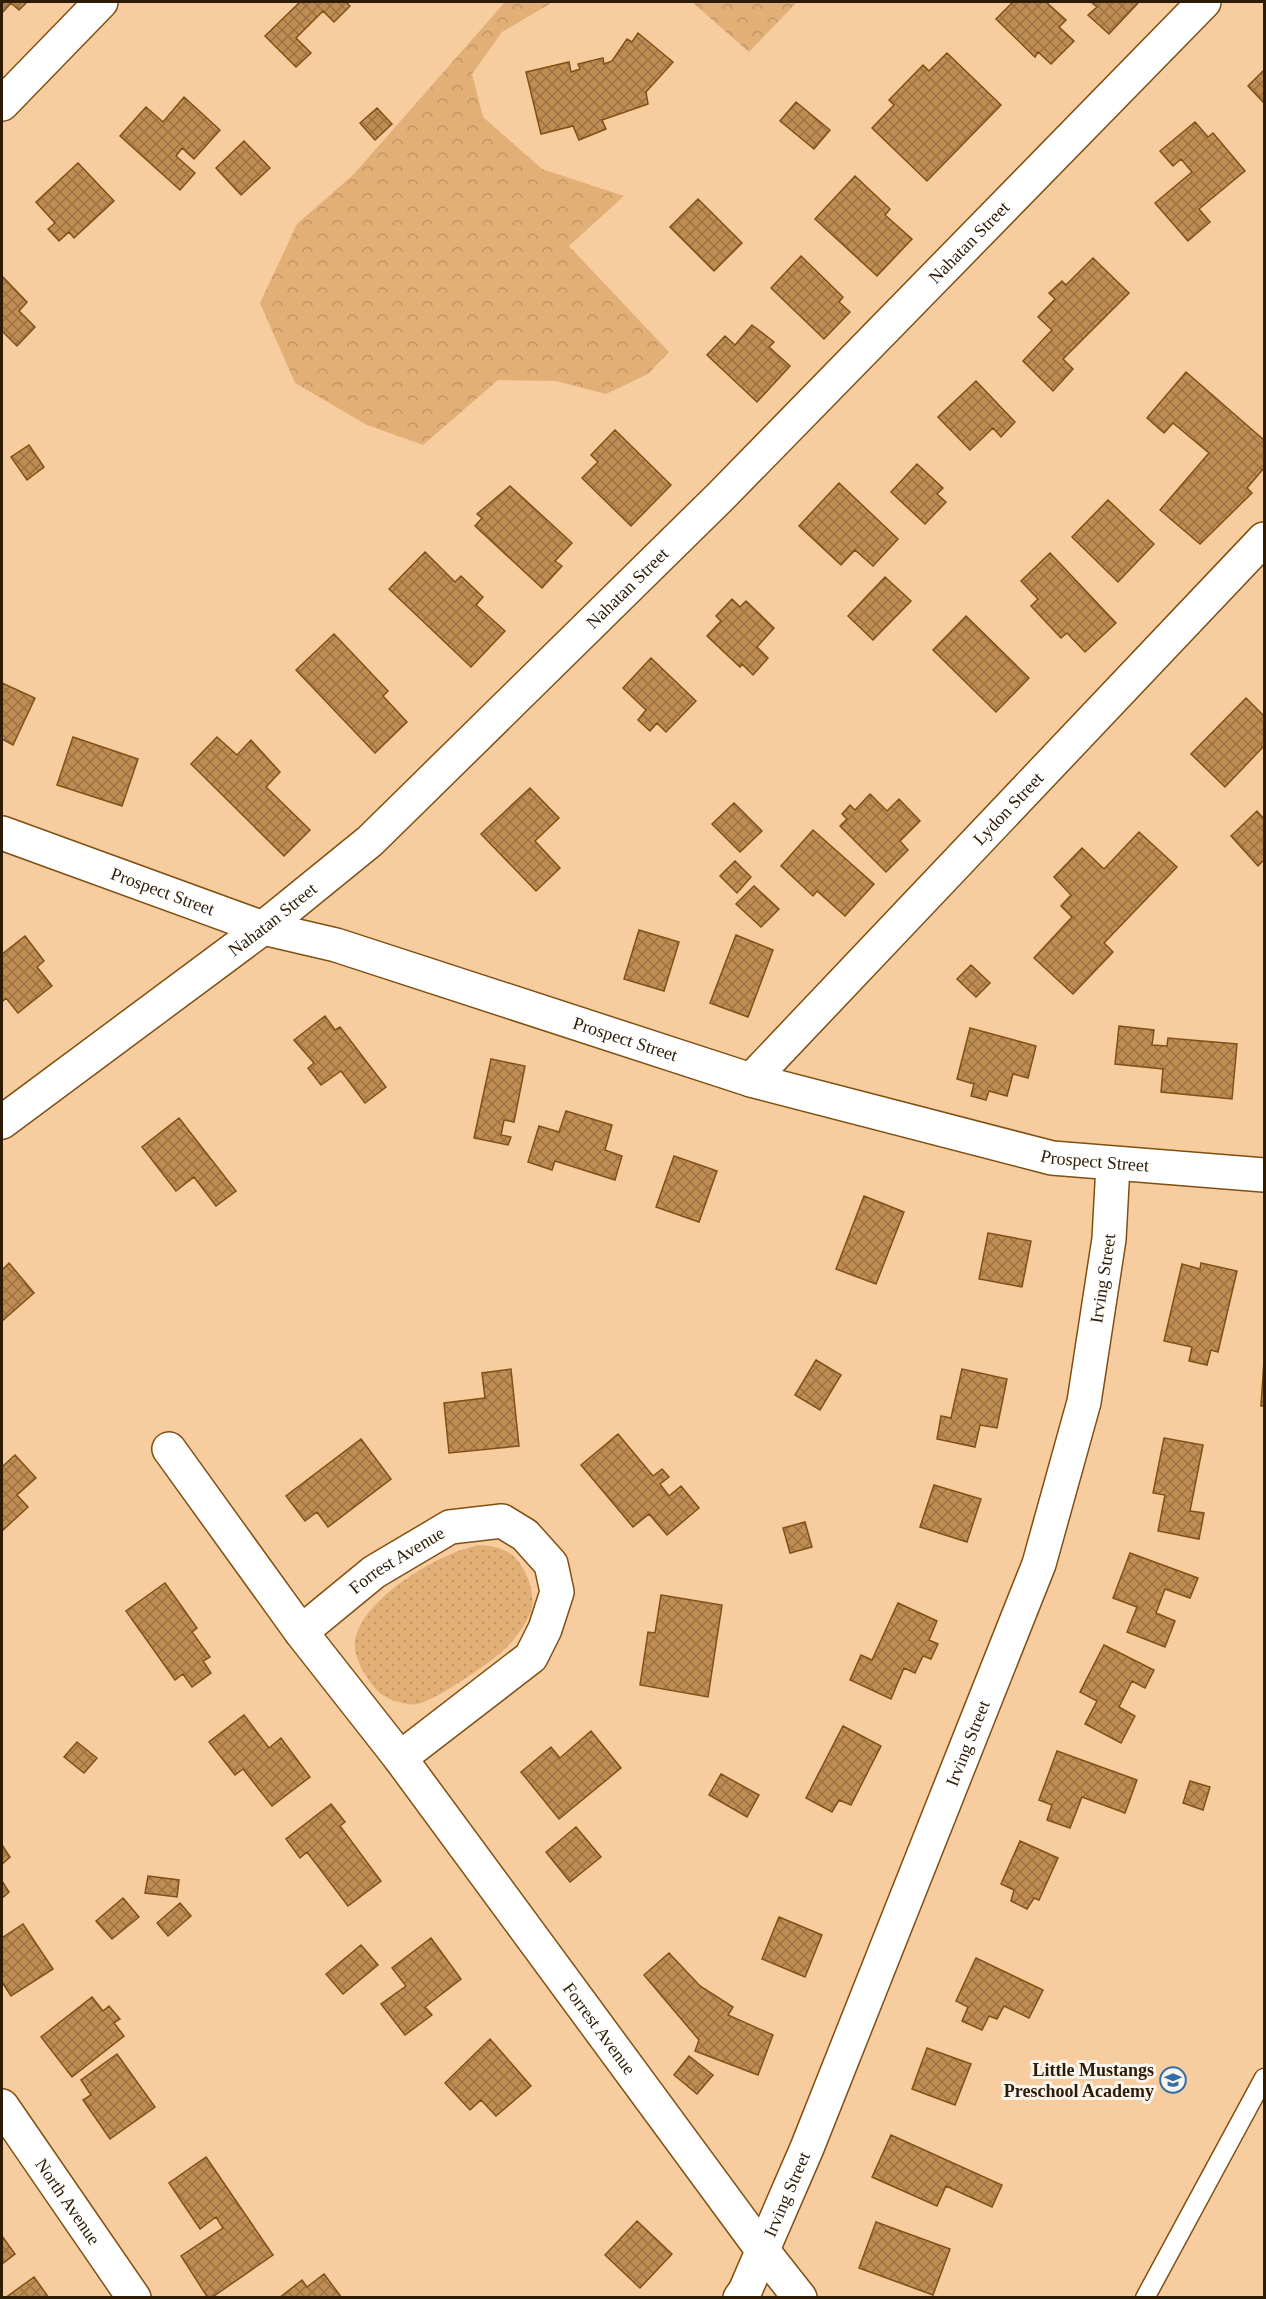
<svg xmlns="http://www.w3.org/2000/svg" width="1266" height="2299" font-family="Georgia,serif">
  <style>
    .grass { fill: url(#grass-dots) }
    .forest { fill: url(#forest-crowns) }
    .building { fill: url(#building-cross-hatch); stroke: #805114; stroke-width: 1.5 }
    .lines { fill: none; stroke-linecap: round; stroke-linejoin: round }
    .lane-casing { stroke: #7f5012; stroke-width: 21 }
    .street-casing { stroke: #7f5012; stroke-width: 36 }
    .secondary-casing { stroke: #7f5012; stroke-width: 36 }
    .lane { stroke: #fff; stroke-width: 18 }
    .street { stroke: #fff; stroke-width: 33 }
    .secondary { stroke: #fff; stroke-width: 33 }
    .labels { text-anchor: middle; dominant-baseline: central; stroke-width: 6; stroke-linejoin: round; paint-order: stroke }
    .street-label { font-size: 18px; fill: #2e1b03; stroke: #fbf5ef }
    .poi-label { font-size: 18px; font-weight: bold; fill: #2e1b03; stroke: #fbf5ef; text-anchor: end }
  </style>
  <defs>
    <pattern id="grass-dots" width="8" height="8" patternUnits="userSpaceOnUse" patternTransform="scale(1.5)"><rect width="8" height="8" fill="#e2af77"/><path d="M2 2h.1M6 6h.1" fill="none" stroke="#c29665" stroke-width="1.8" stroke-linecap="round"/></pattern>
    <pattern id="forest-crowns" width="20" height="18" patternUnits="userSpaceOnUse" patternTransform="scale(1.5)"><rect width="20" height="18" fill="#e2af77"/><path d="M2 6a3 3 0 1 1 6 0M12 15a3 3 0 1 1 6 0" fill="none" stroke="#c29665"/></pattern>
    <pattern id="building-cross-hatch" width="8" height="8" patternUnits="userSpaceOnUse" patternTransform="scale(1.5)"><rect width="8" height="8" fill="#bf8c54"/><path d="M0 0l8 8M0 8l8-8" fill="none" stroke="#9c7243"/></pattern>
  </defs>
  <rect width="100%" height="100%" fill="#f7cd9f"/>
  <path class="grass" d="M481,1545C502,1547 515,1552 525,1572C530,1581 534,1596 532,1607C528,1622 516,1638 505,1649C493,1661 432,1703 417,1704C412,1705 404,1704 399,1702C383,1699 373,1688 365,1674C360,1666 356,1658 355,1649C351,1603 443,1550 481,1545Z"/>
  <path class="forest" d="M505,2H553L502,32L472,74L483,117L542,169L624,196L569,246L669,352L648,374L606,394L556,381L498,380L423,445L367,425L295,383L260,303L297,224L354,174Z
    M692,2H797L749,52Z"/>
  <path class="building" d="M2,2H27L19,10L11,3L2,13Z
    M300,2H346L350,6L334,22L323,11L296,38L311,53L296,67L265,36Z
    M1013,2H1046L1066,20L1059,27L1074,41L1051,64L1038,52L1035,57L996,19Z
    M1091,2H1139L1109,34L1088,15L1097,7Z
    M638,33L673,62L646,92L648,104L602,120L606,129L579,140L573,126L541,134L526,72L569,62L571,72L580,69L578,64L603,58L604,64L612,61L627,39L632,42Z
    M947,53L1001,105L927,181L872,128L894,105L889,100L923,65L929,71Z
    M1264,70V103L1248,86Z
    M184,97L220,130L194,159L182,148L176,156L195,173L180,190L120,136L146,107L163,122Z
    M796,102L830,130L814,149L780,121Z
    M377,108L392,124L375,140L360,123Z
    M1195,122L1208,137L1213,133L1245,171L1199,209L1210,222L1188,241L1155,203L1192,172L1181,159L1173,166L1160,151Z
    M244,141L270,168L241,195L216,168Z
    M78,163L114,201L74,238L69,232L59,241L48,229L55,223L36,202Z
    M855,176L890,209L885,215L912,239L877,276L815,219Z
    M698,199L742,243L714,271L670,227Z
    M801,256L843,297L839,302L850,312L824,339L771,288Z
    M1093,258L1129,293L1063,359L1073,369L1053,391L1023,361L1052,330L1038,317L1055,299L1049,293L1062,281L1066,285Z
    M2,276L27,302L19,311L35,327L17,346L2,331Z
    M752,325L774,342L769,347L790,366L757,402L707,355L725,336L735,345Z
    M1186,372L1264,440V468L1247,488L1252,493L1200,544L1160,510L1209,453L1173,423L1164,433L1147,418Z
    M976,381L1015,422L1001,437L993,428L970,450L938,417Z
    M615,430L671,485L631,526L582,478L598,462L591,455Z
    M29,445L44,467L27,480L11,457Z
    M917,464L943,488L937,494L946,502L925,524L891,492Z
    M839,483L898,539L873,566L855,550L841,565L799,526Z
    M510,486L572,543L555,561L562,566L542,588L475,526L482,518L477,514Z
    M1108,500L1154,544L1118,582L1072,537Z
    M425,552L455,582L461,576L483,597L476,605L505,631L471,667L389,589Z
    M1050,553L1116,623L1085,652L1067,633L1061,638L1031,606L1038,599L1021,581Z
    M885,577L911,601L873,640L848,616Z
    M732,599L740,607L746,601L774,628L757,647L768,658L753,675L742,664L740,667L707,636L721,621L716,616Z
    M966,616L1029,678L996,712L933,650Z
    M334,634L388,691L383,696L407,722L375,753L296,670Z
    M651,658L696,701L666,732L657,723L650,731L638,720L646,710L623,688Z
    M2,683L35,698L13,745L2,739Z
    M1246,698L1264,716V746L1225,787L1191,754Z
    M73,737L138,759L122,806L57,785Z
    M217,737L237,755L251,740L280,772L266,787L310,830L284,856L191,764Z
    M530,788L559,818L535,841L560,868L536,891L481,834Z
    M870,794L887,811L899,799L920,821L900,841L908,850L886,872L840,826L847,819L842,814L850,805L855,810Z
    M734,803L762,831L740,852L712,824Z
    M1257,811L1264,819V860L1258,866L1231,836Z
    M813,830L874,884L845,916L817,891L813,896L781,866Z
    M1139,832L1177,867L1104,943L1113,952L1073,994L1034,958L1072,917L1061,906L1071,895L1054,877L1082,848L1104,869Z
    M735,861L751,877L737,893L720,876Z
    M754,886L779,909L761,927L736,904Z
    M639,930L679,942L664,991L624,979Z
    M736,935L773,950L748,1017L710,1003Z
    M25,936L44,961L37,967L52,986L18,1013L6,998L2,1002V954Z
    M971,965L990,983L976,997L957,979Z
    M325,1016L335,1030L340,1027L386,1087L365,1103L341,1071L321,1085L308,1068L314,1063L294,1040Z
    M1119,1026L1154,1030L1152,1045L1167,1046L1168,1038L1237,1044L1232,1099L1161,1092L1163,1069L1115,1064Z
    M970,1028L1036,1046L1028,1078L1013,1074L1007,1096L989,1091L986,1100L971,1096L974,1084L957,1079Z
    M491,1059L525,1066L514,1122L504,1120L501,1135L511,1137L508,1145L474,1138Z
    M566,1111L612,1125L605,1150L622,1156L615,1180L555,1161L552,1170L528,1162L539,1126L559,1132Z
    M179,1118L236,1191L216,1206L194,1177L176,1191L142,1147Z
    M674,1156L717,1171L699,1222L656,1207Z
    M864,1196L904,1212L876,1284L836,1269Z
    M988,1233L1031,1241L1022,1287L979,1279Z
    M9,1263L34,1293L2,1321V1270Z
    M1201,1263L1237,1271L1218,1352L1211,1350L1207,1365L1189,1361L1192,1347L1164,1341L1182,1264L1200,1269Z
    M816,1360L841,1375L820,1410L795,1395Z
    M1264,1360V1406H1261Z
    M511,1369L519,1446L449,1453L444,1403L485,1398L482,1373Z
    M962,1369L1007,1379L997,1428L980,1425L975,1447L937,1439L941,1416L951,1418Z
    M618,1434L653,1476L662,1469L669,1477L660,1484L669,1496L681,1486L699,1508L667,1535L649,1514L633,1527L581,1465Z
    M1164,1438L1203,1445L1190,1511L1204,1513L1199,1539L1158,1531L1165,1495L1153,1493Z
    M361,1439L391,1479L328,1527L317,1512L305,1521L286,1496Z
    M15,1455L36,1478L17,1495L28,1507L2,1531V1467Z
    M934,1485L981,1499L967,1542L920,1527Z
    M805,1522L812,1547L790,1553L783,1528Z
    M1130,1553L1198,1578L1190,1598L1165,1589L1156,1613L1175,1621L1165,1647L1127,1632L1137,1607L1113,1598Z
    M165,1583L197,1628L192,1632L210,1657L203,1661L211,1673L192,1687L183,1674L175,1680L126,1611Z
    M661,1595L722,1605L708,1697L640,1685L648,1632L655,1633Z
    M898,1603L937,1621L929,1640L938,1644L931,1659L923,1656L915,1673L904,1668L891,1699L850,1680L861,1655L872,1660Z
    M1104,1645L1154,1670L1145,1688L1132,1681L1119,1707L1135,1716L1121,1743L1085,1724L1097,1701L1080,1692Z
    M244,1715L269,1748L281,1738L310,1777L272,1806L243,1769L235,1775L209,1742Z
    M843,1726L881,1746L851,1805L839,1800L832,1812L806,1798Z
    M591,1731L621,1768L559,1819L521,1772L551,1747L560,1758Z
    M77,1742L97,1758L84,1773L64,1757Z
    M1057,1751L1137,1780L1125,1813L1082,1797L1070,1828L1047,1820L1052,1805L1039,1800Z
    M721,1774L759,1795L747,1817L709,1795Z
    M1190,1781L1210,1787L1203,1810L1183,1803Z
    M331,1804L345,1822L340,1826L381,1881L348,1906L307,1852L300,1858L286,1839Z
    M576,1827L601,1857L570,1882L546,1852Z
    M1020,1841L1058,1858L1039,1900L1034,1898L1027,1909L1011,1901L1014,1890L1001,1884Z
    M2,1845L10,1857L2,1864Z
    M148,1876L179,1880L177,1897L145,1893Z
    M2,1881L9,1892L2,1898Z
    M123,1898L139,1917L112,1939L96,1921Z
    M180,1903L191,1916L168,1936L157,1923Z
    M779,1917L822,1935L805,1977L762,1959Z
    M23,1924L53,1969L11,1996L2,1982V1938Z
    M431,1938L461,1979L425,2007L432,2015L405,2035L381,2004L406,1986L392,1968Z
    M361,1945L378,1965L343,1994L326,1974Z
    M669,1953L700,1986L733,2007L728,2015L773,2035L758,2075L695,2051L699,2040L644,1975Z
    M976,1958L1043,1990L1029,2018L1004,2006L997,2019L989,2016L982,2030L962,2021L968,2007L956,2001Z
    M92,1997L103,2011L109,2006L120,2019L114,2023L124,2036L72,2077L41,2037Z
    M490,2039L531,2086L496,2116L481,2100L470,2110L445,2083Z
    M927,2048L971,2064L955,2105L912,2089Z
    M117,2054L155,2107L110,2139L83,2100L91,2095L81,2080Z
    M689,2056L713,2075L697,2094L674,2075Z
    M891,2135L1002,2185L992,2207L946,2186L937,2206L872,2177Z
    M206,2157L273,2255L211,2298H208L181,2256L223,2228L216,2217L200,2229L169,2183Z
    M637,2221L672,2254L640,2288L605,2255Z
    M876,2222L950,2249L933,2295L859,2268Z
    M2,2236L15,2254L2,2264Z
    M324,2274L342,2298H279L302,2280L307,2287Z
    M34,2277L49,2298H5Z"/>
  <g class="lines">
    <g class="lane-casing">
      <path id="lane" d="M1145,2298L1264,2078"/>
    </g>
    <g class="street-casing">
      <g id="street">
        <path d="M2,104L101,2"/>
        <path id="s1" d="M751,1080L1264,539"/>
        <path id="s2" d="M169,1449L301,1632L400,1758L763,2251L800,2298"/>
        <path id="s3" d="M301,1632L374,1572L450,1527L502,1521L525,1535L551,1564L557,1592L545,1629L531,1657L400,1758"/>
        <path id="s4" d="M2,2106L134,2298"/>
        <path id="s5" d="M740,2298L745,2291L807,2148L1039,1564L1084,1402L1109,1239L1113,1165"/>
      </g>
    </g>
    <g class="secondary-casing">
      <g id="secondary">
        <path id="s6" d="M2,833L263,928L336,945L751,1080L1052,1158L1264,1175"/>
        <path id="s7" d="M2,1122L263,928L370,841L720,497L1204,2"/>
      </g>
    </g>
    <use href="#lane" class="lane"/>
    <use href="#street" class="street"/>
    <use href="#secondary" class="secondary"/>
  </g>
  <defs>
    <g id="school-ring" transform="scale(1.35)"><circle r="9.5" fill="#fbf5ef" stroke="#316fa6" stroke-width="1.5"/><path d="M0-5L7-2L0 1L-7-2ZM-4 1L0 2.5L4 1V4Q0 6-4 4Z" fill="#316fa6"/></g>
  </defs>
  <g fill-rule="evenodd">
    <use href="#school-ring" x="1173" y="2080"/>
  </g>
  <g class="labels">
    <g class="street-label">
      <text stroke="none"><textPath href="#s7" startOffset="1310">Nahatan Street</textPath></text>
      <text stroke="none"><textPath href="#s7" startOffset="824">Nahatan Street</textPath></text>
      <text stroke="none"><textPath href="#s1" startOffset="374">Lydon Street</textPath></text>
      <text stroke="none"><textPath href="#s6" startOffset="171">Prospect Street</textPath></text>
      <text stroke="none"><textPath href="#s7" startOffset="338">Nahatan Street</textPath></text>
      <text stroke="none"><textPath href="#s6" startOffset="657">Prospect Street</textPath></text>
      <text stroke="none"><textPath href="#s6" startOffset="1143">Prospect Street</textPath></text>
      <text stroke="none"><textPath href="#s5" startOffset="1086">Irving Street</textPath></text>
      <text stroke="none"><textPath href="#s3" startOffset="120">Forrest Avenue</textPath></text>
      <text stroke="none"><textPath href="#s5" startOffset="600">Irving Street</textPath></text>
      <text stroke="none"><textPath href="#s2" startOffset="722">Forrest Avenue</textPath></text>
      <text stroke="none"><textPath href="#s5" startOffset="114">Irving Street</textPath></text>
      <text stroke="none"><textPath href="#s4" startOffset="116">North Avenue</textPath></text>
    </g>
    <g class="poi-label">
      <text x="1154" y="2070">Little Mustangs<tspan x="1154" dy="21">Preschool Academy</tspan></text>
    </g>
  </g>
  <rect width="1266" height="2299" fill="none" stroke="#2e1b03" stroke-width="6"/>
</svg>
